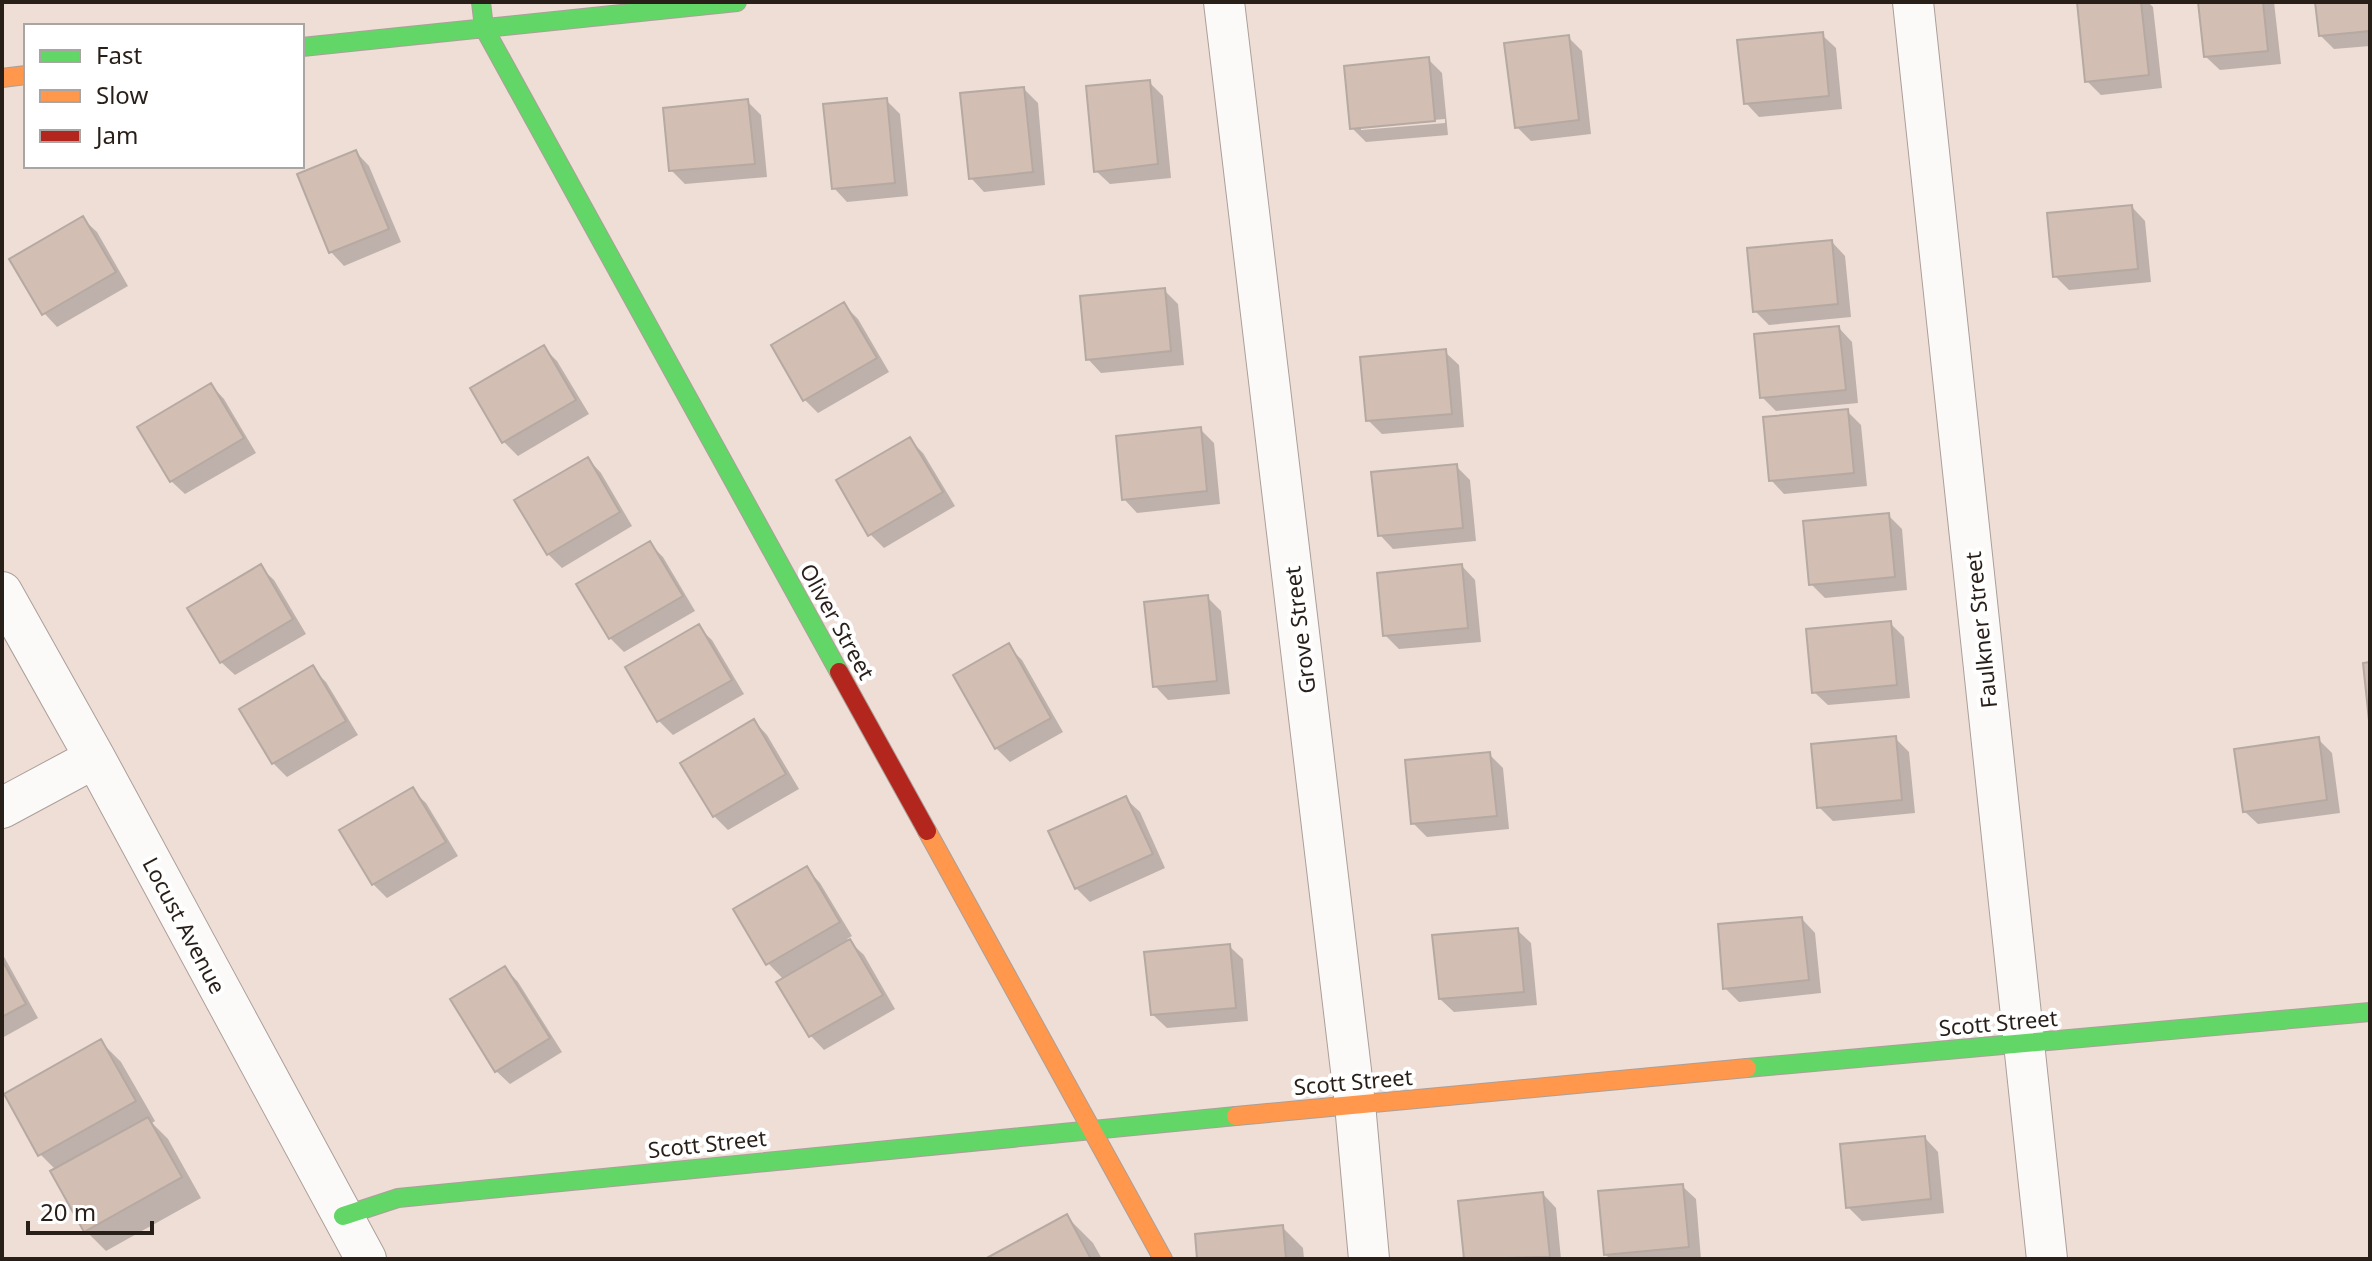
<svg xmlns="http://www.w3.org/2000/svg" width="2372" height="1261" font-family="'Noto Sans',sans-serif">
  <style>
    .shadow { fill: #0003; fill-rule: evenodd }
    .building { fill: #d2beb3; stroke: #b5a9a2; stroke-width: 2 }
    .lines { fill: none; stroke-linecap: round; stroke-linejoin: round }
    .street-casing { stroke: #ab9f99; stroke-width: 42 }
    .fast-casing { stroke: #ab9f99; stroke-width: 20 }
    .slow-casing { stroke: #ab9f99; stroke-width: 20 }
    .jam-casing { stroke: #ab9f99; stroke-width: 20 }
    .street { stroke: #fcfaf9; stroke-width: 40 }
    .fast { stroke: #63d668; stroke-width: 18 }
    .slow { stroke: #ff974d; stroke-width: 18 }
    .jam { stroke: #b3261e; stroke-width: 18 }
    .labels { text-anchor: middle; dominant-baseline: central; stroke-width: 8; stroke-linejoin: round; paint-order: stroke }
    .street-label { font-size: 22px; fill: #291f19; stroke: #fff }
  </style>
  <rect width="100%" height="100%" fill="#eeded6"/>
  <path class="shadow" d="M2079,2H2148L2153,7L2162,88L2101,95L2087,81Z
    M2200,2H2274L2281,64L2220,70L2206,57Z
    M2317,2H2370V46L2334,49L2321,36Z
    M1822,35L1836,48L1842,109L1759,117L1746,103Z
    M1568,37L1582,51L1591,134L1531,141L1517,127Z
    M1428,59L1442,73L1448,135L1366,142L1352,128ZM1445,119V123L1361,130V126Z
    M1149,82L1163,96L1171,178L1110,184L1096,171Z
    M1024,89L1038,103L1045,185L984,192L971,178Z
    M886,100L900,114L908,196L847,202L834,188Z
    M748,102L761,115L767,177L685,184L671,170Z
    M356,152L369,166L401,242L344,266L331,252Z
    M2132,207L2145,221L2151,282L2069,290L2055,276Z
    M83,219L97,232L128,286L57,327L44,313Z
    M1832,242L1845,256L1851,317L1769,325L1755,311Z
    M1164,290L1178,304L1184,365L1101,373L1088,359Z
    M844,305L858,319L889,372L818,413L805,400Z
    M1839,328L1852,342L1858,403L1776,411L1762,397Z
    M543,347L557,361L589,414L518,456L504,442L473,388Z
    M1445,352L1459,365L1464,427L1382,434L1368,420Z
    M211,385L224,399L256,453L185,494L171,481Z
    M1847,411L1861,425L1867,486L1784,494L1771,480Z
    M1200,429L1214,443L1220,504L1137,513L1124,499Z
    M909,439L923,453L955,506L884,548L870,534Z
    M588,459L601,473L632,526L562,568L548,554Z
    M1456,466L1470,480L1476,541L1393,549L1380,535Z
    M1888,515L1902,529L1907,590L1825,598L1811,584Z
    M650,544L663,557L695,611L624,652L610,638Z
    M1462,566L1475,580L1481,642L1399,649L1385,635Z
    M260,567L274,580L306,634L235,675L221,662Z
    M1208,598L1221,611L1230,694L1168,700L1155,686Z
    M1890,623L1904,637L1910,698L1828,705L1814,692Z
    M698,627L712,640L744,694L673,735L659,721L628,668Z
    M1008,646L1022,660L1063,732L1010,762L996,748Z
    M312,668L326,682L358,735L287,777L273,763Z
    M754,721L767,735L799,789L728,830L714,816Z
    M1895,738L1909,752L1915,813L1833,821L1819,807Z
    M2318,739L2332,753L2340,813L2258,824L2244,811Z
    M1489,754L1503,768L1509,829L1427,837L1413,823Z
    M412,790L426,803L458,856L387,898L373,884Z
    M1126,799L1140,812L1165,868L1090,902L1076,888Z
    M807,869L820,883L852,936L847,939L864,955L895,1009L824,1050L811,1036L779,983L784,980L768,963Z
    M1802,919L1815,933L1821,993L1739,1002L1725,988Z
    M1517,930L1531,943L1537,1005L1454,1012L1440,999Z
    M1229,946L1243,959L1248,1021L1167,1028L1153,1015Z
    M2,953L38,1018L2,1038Z
    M505,968L518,982L562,1052L510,1084L496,1071Z
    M101,1042L121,1062L155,1121L152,1123L168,1139L201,1198L106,1251L86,1231L56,1170L40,1154Z
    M1925,1138L1938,1152L1944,1213L1862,1221L1848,1207Z
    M1682,1186L1696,1199L1701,1259H1610L1606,1255Z
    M1543,1194L1556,1208L1561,1259H1466L1460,1203Z
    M1067,1217L1093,1243L1102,1259H989Z
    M1282,1227L1303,1248L1304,1259H1199Z"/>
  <path class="building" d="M2077,2H2141L2149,75L2085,82Z
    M2198,2H2263L2268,51L2204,57Z
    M2315,2H2370V31L2319,36Z
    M1823,32L1829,96L1744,104L1737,40Z
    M1569,35L1579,120L1515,128L1504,43Z
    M1429,57L1435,121L1350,129L1344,66Z
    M1150,80L1158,164L1094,172L1086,86Z
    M1024,87L1033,172L969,179L960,93Z
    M887,98L895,183L832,189L823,104Z
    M748,99L755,164L669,171L663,108Z
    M356,150L389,229L329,253L297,174Z
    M2132,205L2138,269L2053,277L2047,213Z
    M83,216L116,272L42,315L9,259Z
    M1832,240L1838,304L1753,312L1747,248Z
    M1165,288L1171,351L1086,360L1080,296Z
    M844,302L877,358L803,401L771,345Z
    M1839,326L1846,390L1760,398L1754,334Z
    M544,345L576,400L502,443L470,388Z
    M1446,349L1452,414L1366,421L1360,357Z
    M211,383L244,438L170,482L137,427Z
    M1848,409L1854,473L1769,481L1763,417Z
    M1201,427L1207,491L1122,500L1116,436Z
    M910,437L943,492L868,536L836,480Z
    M588,457L620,512L547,555L514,500Z
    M1457,464L1463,528L1378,536L1371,472Z
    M1889,513L1895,577L1809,585L1803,521Z
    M650,541L683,596L609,639L576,584Z
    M261,564L293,619L220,663L187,608Z
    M1462,564L1468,628L1383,636L1377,573Z
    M1208,595L1217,681L1153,687L1144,602Z
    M1891,621L1897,685L1812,693L1806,629Z
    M699,624L732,680L657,722L625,667Z
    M1009,643L1051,718L995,749L953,675Z
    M2370,662V730L2363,663Z
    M313,665L346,721L272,764L239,709Z
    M754,719L786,774L713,817L680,763Z
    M1896,736L1902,800L1817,808L1811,744Z
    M2319,737L2327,800L2243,812L2234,749Z
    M1490,752L1497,816L1411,824L1405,760Z
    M413,787L446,842L372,885L339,830Z
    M1126,796L1153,854L1075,889L1048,831Z
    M807,866L840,922L766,965L733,909Z
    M1802,917L1809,980L1723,989L1718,924Z
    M1518,928L1524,992L1439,999L1432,935Z
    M850,939L883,995L809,1037L776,982Z
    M1230,944L1236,1008L1151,1015L1144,952Z
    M2,960L26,1004L2,1017Z
    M505,966L550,1038L495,1072L450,999Z
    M101,1039L136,1101L38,1156L4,1094Z
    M148,1117L182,1177L84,1232L50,1171Z
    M1925,1136L1931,1199L1846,1208L1840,1144Z
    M1683,1184L1689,1247L1604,1255L1598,1191Z
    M1543,1192L1550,1257L1464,1259L1458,1201Z
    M1067,1214L1091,1259H985Z
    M1283,1225L1286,1259H1197L1195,1234Z"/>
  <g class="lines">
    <g class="street-casing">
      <path id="street" d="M1224,2L1355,1104L1369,1259
        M1913,2L2047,1259
        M2,592L95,758L366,1259
        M2,808L95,758"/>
    </g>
    <g class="fast-casing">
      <path id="fast" d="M481,2L484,28L839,672
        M302,47L737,2
        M1747,1068L2370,1012
        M343,1216L398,1198L1236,1116"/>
    </g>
    <g class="slow-casing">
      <path id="slow" d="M2,78L26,75
        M927,831L1163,1259
        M1236,1116L1747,1068"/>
    </g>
    <g class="jam-casing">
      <path id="jam" d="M839,672L927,831"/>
    </g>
    <use href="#street" class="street"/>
    <use href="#fast" class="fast"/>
    <use href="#slow" class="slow"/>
    <use href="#jam" class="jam"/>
  </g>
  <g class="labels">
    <g class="street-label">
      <text transform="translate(838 621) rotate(61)">Oliver Street</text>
      <text transform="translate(1299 630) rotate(-97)">Grove Street</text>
      <text transform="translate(1980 630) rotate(-96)">Faulkner Street</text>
      <text transform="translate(185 925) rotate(62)">Locust Avenue</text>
      <text transform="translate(1998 1022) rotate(-5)">Scott Street</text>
      <text transform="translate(1353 1081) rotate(-5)">Scott Street</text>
      <text transform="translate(707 1143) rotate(-6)">Scott Street</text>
    </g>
  </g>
  <rect width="2372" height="1261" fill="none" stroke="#291f19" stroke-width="8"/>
  <rect x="24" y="24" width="280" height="144" fill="#ffffff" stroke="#a9a5a3" stroke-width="2"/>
  <rect x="40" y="50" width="40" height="12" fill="#63d668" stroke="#a9a5a3" stroke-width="2"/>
  <text x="96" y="64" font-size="24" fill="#291f19">Fast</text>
  <rect x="40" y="90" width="40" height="12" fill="#ff974d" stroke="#a9a5a3" stroke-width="2"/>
  <text x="96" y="104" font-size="24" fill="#291f19">Slow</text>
  <rect x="40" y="130" width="40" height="12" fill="#b3261e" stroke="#a9a5a3" stroke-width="2"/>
  <text x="96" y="144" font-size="24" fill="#291f19">Jam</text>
  <path d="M28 1221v12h124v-12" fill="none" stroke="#291f19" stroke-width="4"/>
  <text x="40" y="1221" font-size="24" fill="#291f19" stroke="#ffffff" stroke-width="6" paint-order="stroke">20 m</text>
</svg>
